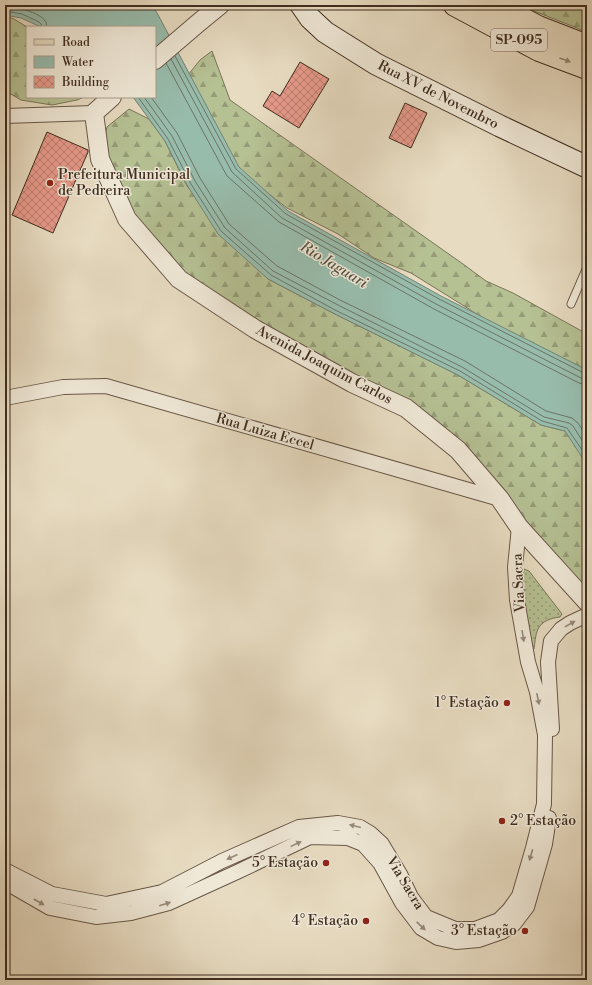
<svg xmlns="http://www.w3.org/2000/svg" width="592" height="985" font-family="'Libre Bodoni',serif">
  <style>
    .grass { fill: url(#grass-dots); stroke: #7a7659 }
    .forest { fill: url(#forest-firs); stroke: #7a7659 }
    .water { fill: #98bcac; stroke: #748374 }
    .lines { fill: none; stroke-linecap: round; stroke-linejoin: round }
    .shore { stroke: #6c7466; stroke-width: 1 }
    .building { fill: url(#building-cross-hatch); stroke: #3f2d1f }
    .service-casing { stroke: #695848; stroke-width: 9 }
    .minor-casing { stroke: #695848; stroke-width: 16 }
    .tertiary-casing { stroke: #695848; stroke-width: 20 }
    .secondary-casing { stroke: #3f2d1f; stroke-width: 23 }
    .primary-casing { stroke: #3f2d1f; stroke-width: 24 }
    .service { stroke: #efe8d7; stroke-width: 7 }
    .minor { stroke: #efe8d7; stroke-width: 14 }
    .tertiary { stroke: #efe8d7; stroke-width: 18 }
    .secondary { stroke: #efe8d7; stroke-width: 21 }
    .primary { stroke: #e7dbc1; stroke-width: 22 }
    .oneway { fill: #938470 }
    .oneway2 { fill: #978a7b }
    .poi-dot { fill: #8f2418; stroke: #efe8d7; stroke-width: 1.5 }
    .labels { text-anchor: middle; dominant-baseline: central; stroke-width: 3; stroke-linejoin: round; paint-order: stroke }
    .shield { fill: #efe8d7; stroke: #746556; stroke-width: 1 }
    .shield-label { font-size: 13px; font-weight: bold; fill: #3f2d1f }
    .street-label { font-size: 14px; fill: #3f2d1f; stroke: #efe8d7 }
    .poi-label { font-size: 14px; fill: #3f2d1f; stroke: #efe8d7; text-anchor: end }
    .water-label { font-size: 15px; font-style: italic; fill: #555142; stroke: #efe8d7 }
  </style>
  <defs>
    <pattern id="grass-dots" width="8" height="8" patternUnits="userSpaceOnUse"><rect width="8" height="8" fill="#b5c093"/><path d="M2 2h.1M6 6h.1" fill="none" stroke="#959c77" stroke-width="1.8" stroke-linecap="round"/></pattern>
    <pattern id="forest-firs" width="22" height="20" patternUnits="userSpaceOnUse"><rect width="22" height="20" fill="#b5c093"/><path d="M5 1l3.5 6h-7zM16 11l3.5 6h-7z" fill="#959c77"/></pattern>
    <pattern id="building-cross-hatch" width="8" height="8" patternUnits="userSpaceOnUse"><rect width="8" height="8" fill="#e6998a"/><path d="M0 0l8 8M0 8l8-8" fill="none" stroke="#bc7d70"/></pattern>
  </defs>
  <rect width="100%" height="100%" fill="#e7dbc1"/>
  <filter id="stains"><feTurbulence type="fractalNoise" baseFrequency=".005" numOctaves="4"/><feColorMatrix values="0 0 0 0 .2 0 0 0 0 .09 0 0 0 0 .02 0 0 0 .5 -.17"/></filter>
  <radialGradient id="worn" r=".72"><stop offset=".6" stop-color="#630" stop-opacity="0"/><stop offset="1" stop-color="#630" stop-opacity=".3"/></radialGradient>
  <path class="grass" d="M524,569L529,571L562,614L560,617C551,618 542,621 538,629C535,635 535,644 534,649L531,651L520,573L522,570Z"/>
  <path class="forest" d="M519,5H587V32Z
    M5,16L14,19L27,27V97H84L77,100L52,105L21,100L9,93L5,86Z
    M212,51L230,100L463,264L486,281L513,293L587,334V377L516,341L469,309L411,273L374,258L338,234L287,208L239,171L180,85L200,60Z
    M129,109L149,119L165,141L187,186L268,279L333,313L458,375L541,425L565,431L587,443V599L461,446L189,278L133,213L102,148L107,127Z"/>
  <path class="water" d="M5,5H149L156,11L239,167L288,211L441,296L587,370V465L565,431L541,425L458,375L333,313L268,279L218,234L187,185L165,141L133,97H155V27H41L21,18L5,15Z"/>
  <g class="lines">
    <path class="shore" d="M5,6C15,7 40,12 45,21C47,23 46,24 47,27
      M5,11L22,14L39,22L41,24L42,27
      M175,56L236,169L286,214L439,299L584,373L587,374
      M171,59L232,172L282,218L436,304L581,378L587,379
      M166,63L227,176L279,222L434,309L579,383L587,385
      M138,97L168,139L191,184L221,231L271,275L335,310L460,371L542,421L567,428L587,457
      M144,97L172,136L195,181L225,228L273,271L338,305L462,367L544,417L569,423L573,426L587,448
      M151,97L177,133L200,178L229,224L277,266L340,300L465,361L546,411L572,418L578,423L587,437"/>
  </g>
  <path class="building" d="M300,62L329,79L299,128L263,106L272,91L280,96Z
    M405,103L427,113L411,148L389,138Z
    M47,132L88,150V152L53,233L12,215Z"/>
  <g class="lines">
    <g class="service-casing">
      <path id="service" d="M571,304L587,267"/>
    </g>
    <g class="minor-casing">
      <path id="minor" d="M5,116L94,113
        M5,398L63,387L106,386L500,499
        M552,729L548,662L551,641L561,629L570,623L587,615
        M5,870L52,894L106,904L162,892L222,861L299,827L338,823L360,827L370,833L382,844L400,874L411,897L426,917L455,929H475L499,920L509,910L519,896L533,848L544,804L545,735L537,692L528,662L517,600L515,567L519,527
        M5,882L50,908L96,917L131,913L169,903L237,872L310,837L348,838L363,844L380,863L402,903L421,928L438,938L456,942L479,940L502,932L514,924L527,907L545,844L549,818"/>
    </g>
    <g class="tertiary-casing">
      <path id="tertiary" d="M155,60L197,24L220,5
        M112,97L94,113L100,159L127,219L179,279L255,329L352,383L406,408L458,450L500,499L519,527L587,602"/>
    </g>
    <g class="secondary-casing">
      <path id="secondary" d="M301,5L310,18L325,32L376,64L500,126L587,167"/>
    </g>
    <g class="primary-casing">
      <path id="primary" d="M455,5L539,50L587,68
        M497,5L538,27L587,46"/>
    </g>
    <use href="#service" class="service"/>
    <use href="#minor" class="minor"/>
    <use href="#tertiary" class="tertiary"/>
    <use href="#secondary" class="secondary"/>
    <use href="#primary" class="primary"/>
  </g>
  <defs><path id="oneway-solid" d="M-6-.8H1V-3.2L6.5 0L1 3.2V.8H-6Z"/></defs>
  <use class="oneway" href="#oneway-solid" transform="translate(565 60) rotate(20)"/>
  <g class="oneway2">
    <use href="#oneway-solid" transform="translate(570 624) rotate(-29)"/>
    <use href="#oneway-solid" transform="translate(523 636) rotate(81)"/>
    <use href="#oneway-solid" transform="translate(538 699) rotate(78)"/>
    <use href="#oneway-solid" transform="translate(355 826) rotate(-166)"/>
    <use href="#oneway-solid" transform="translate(296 844) rotate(-26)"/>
    <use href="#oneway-solid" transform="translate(531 855) rotate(106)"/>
    <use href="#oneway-solid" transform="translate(232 857) rotate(156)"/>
    <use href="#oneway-solid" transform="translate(39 902) rotate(30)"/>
    <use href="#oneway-solid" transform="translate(165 904) rotate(-17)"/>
    <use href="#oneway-solid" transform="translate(421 926) rotate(43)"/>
  </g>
  <g class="poi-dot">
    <circle cx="50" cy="183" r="4"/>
    <circle cx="507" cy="703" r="4"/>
    <circle cx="502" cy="821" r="4"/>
    <circle cx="326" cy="863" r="4"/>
    <circle cx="366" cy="921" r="4"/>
    <circle cx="525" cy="931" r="4"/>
  </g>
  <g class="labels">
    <rect class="shield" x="491" y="29" width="56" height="22" rx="3"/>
    <g class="shield-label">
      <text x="519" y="40">SP-095</text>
    </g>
    <g class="street-label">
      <text transform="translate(438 95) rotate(27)">Rua XV de Novembro</text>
      <text transform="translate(324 365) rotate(28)">Avenida Joaquim Carlos</text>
      <text transform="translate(265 432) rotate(16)">Rua Luiza Eccel</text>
      <text transform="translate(519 583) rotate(-93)">Via Sacra</text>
      <text transform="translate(405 883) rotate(59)">Via Sacra</text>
    </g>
    <g class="poi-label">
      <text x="58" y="175" text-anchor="start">Prefeitura Municipal<tspan x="58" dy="16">de Pedreira</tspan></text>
      <text x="499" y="703">1° Estação</text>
      <text x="510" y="821" text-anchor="start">2° Estação</text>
      <text x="318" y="863">5° Estação</text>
      <text x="358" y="921">4° Estação</text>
      <text x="517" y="931">3° Estação</text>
    </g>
    <g class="water-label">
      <text transform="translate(334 265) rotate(31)">Rio Jaguari</text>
    </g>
  </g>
  <rect width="592" height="985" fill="none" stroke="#e7dbc1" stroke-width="20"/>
  <rect x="6" y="6" width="580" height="973" fill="none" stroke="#3f2d1f" stroke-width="2"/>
  <rect x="10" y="10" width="572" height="965" fill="none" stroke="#3f2d1f"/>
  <rect x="26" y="26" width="130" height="72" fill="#efe8d7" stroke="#a99d8d"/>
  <rect x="34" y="39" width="20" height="6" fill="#e7dbc1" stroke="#a99d8d"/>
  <text x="62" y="46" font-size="12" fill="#3f2d1f">Road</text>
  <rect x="34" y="56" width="20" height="12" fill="#98bcac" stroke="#a99d8d"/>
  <text x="62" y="66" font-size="12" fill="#3f2d1f">Water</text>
  <rect x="34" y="76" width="20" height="12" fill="url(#building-cross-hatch)" stroke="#a99d8d"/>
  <text x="62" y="86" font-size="12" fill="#3f2d1f">Building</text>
  <rect width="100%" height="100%" filter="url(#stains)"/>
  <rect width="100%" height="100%" fill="url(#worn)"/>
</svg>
